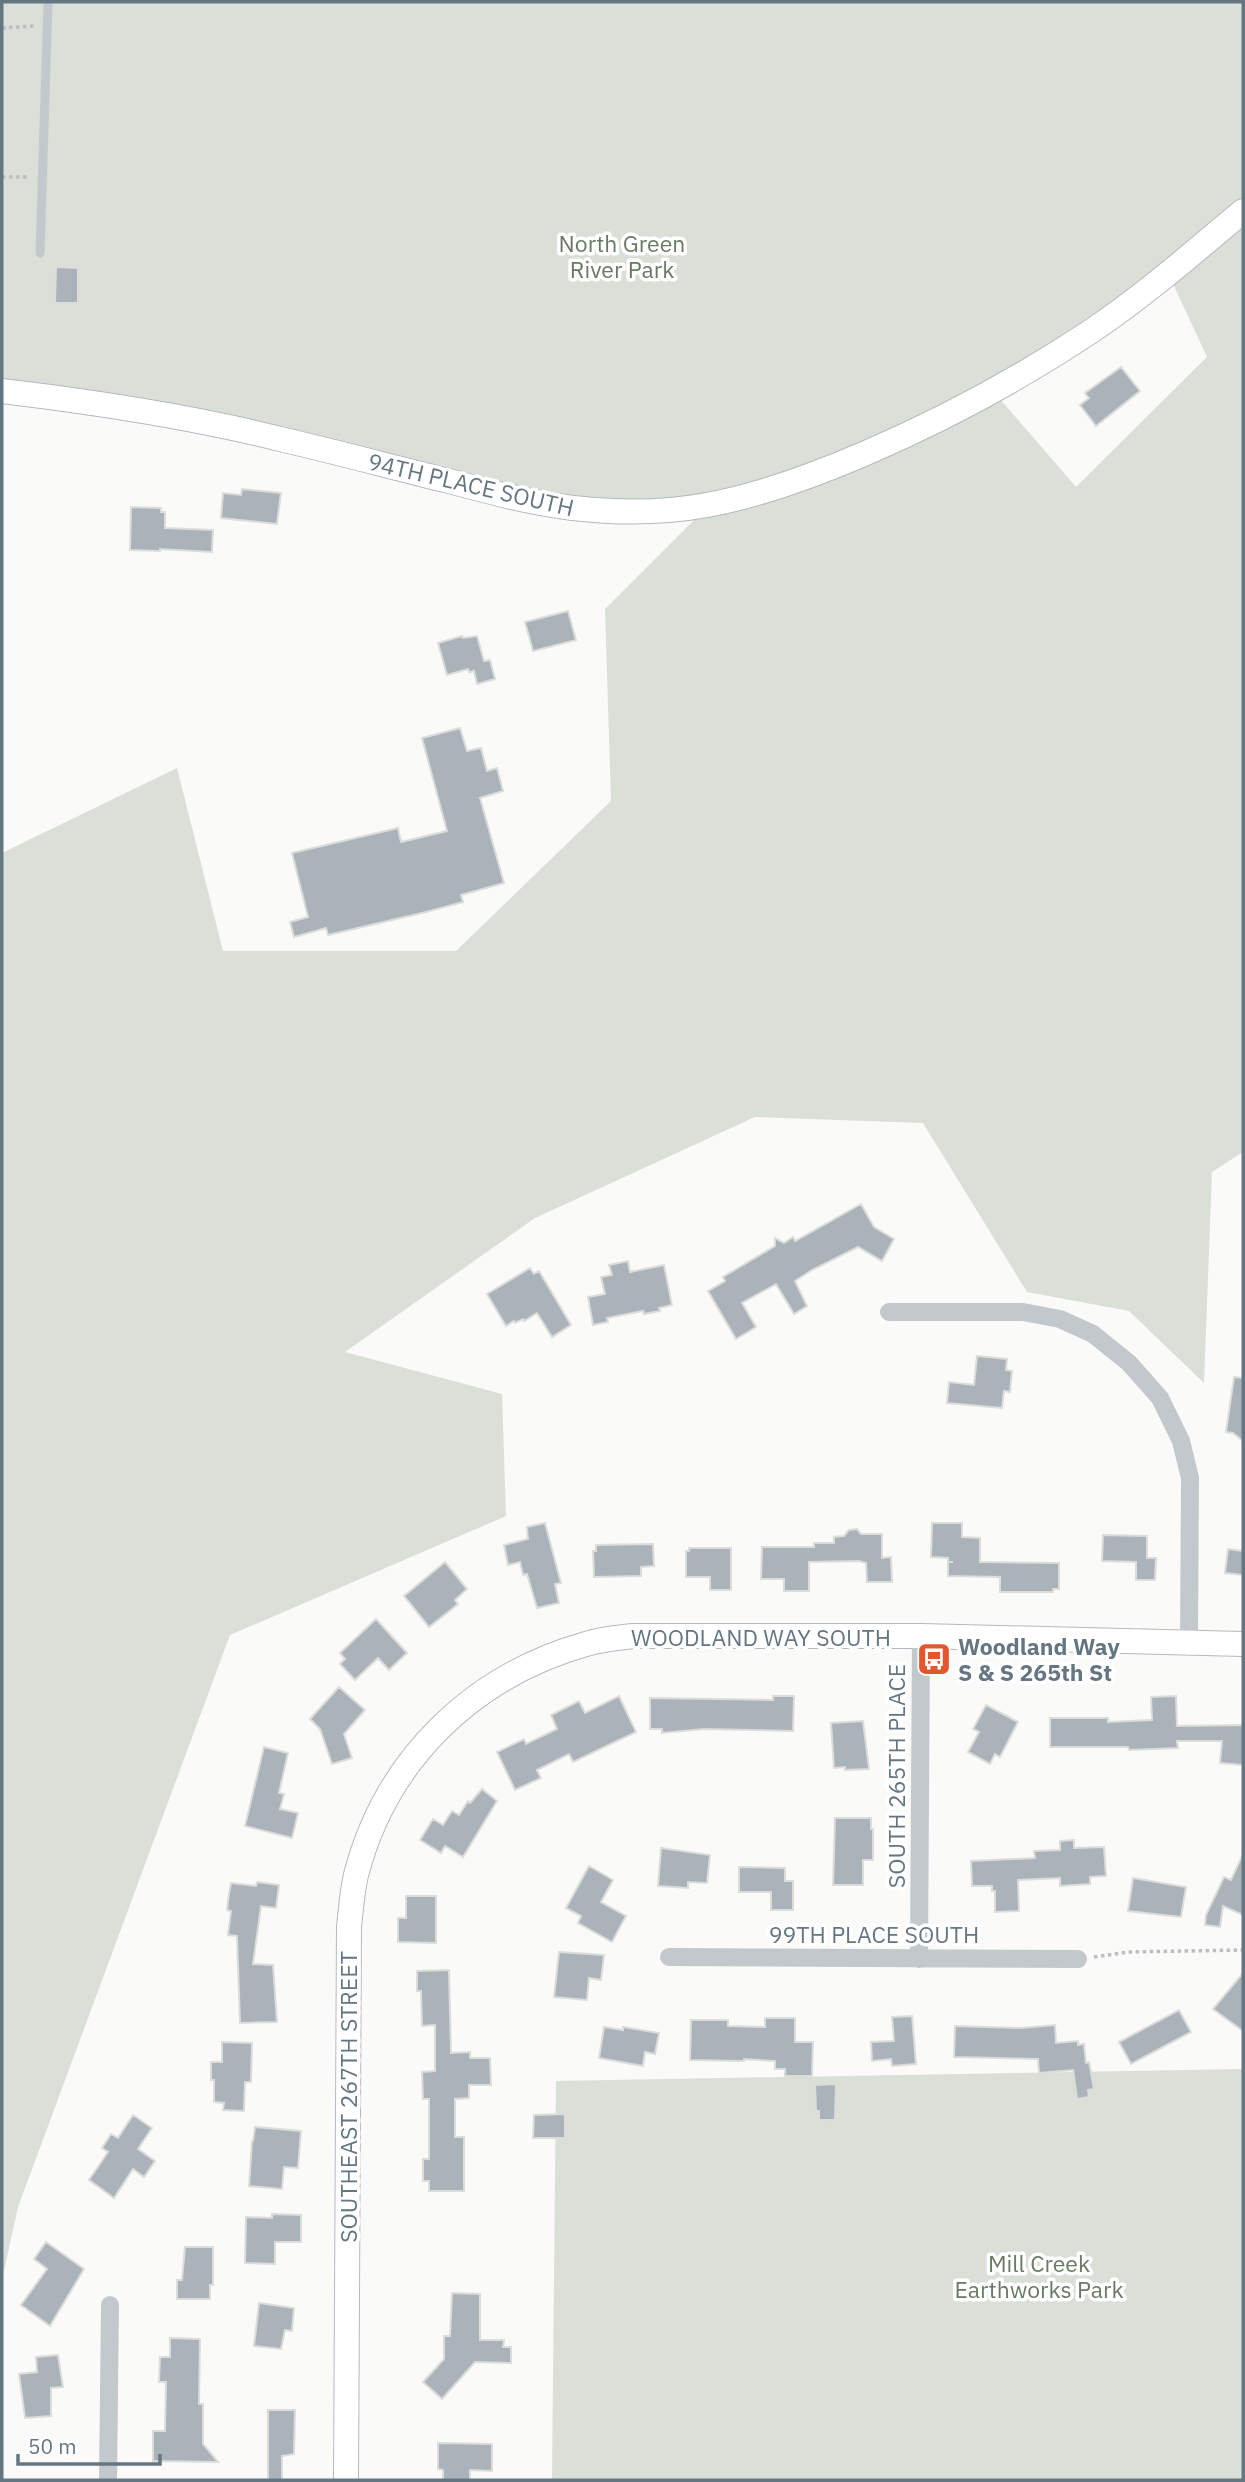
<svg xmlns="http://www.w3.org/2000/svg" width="1245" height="2482" font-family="'IBM Plex Sans',sans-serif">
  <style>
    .green { fill: #dadfd7; fill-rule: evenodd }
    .building { fill: #aab3b9; stroke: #dcdcda; stroke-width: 2 }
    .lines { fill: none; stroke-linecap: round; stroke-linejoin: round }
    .secondary-casing { stroke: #b3babf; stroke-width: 26 }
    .path { stroke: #bbbfc2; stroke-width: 3.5; stroke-dasharray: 3.5 3.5; stroke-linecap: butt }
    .lane { stroke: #c3c8cc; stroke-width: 9 }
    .street { stroke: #c3c8cc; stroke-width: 18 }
    .secondary { stroke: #fff; stroke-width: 24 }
    .labels { text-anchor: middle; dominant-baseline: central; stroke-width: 7; stroke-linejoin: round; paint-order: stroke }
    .park-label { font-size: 23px; fill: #687a64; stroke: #fff }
    .street-label { font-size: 23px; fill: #657683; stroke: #fff }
    .poi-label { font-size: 23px; font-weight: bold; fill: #657683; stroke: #fff; text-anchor: start }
  </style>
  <rect width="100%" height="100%" fill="#fafaf8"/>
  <path class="green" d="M2,2H1243V1152L1212,1172L1204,1383L1129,1311L1027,1292L923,1123L755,1117L535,1218L345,1352L502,1394L506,1516L230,1635L18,2207L2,2280V853L177,768L223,951H456L611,801L605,609L708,506L641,511L2,391ZM1168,273L1207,357L1076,487L993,391Z
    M1243,2069V2480H552L556,2081Z"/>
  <path class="building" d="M56,267L78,268V303H55Z
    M1121,367L1140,391L1096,426L1080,405L1089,398L1085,393Z
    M242,489L281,493L277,524L221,518L223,493L241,495Z
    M131,507L161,508V512H165V528L213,530L212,552L160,549V551L130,550Z
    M568,611L576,640L533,651L525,622Z
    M462,636L463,638L477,636L484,661L490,660L495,679L477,684L474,671L469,672L468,669L447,675L438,643Z
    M460,728L467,751L481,748L487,771L497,768L503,791L480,798L504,883L461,895L463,902L426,912L328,935L326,928L294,937L290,922L308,917L292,853L398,828L401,842L447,831L422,738Z
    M861,1204L874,1227L894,1239L882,1261L858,1247L812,1270L795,1281L807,1306L794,1314L776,1284L742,1303L756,1327L736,1339L708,1291L725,1281L723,1277L775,1246V1238L784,1243L793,1237L795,1241Z
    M628,1261L630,1272L664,1265L672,1305L659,1308L660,1311L644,1314L643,1311L607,1318L608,1322L593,1325L588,1297L605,1294L601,1277L612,1275L609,1265Z
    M530,1268L534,1274L539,1271L571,1325L552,1337L537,1313L524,1321L523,1319L515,1323L514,1321L506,1326L487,1294Z
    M977,1356L1007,1359L1006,1370L1012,1371L1010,1392L1004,1391L1002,1408L947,1403L949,1382L974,1385Z
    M1234,1377L1243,1378V1441L1233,1433L1226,1432Z
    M545,1523L561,1583L555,1584L559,1603L537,1608L527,1574L523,1575L520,1562L508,1565L504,1545L528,1539L527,1527Z
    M932,1523H962V1537L980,1538V1562L1059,1563V1589H1053V1592H1000V1577L948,1576V1562H953H948V1558L931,1557Z
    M857,1529L861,1534H882V1558L891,1557L892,1582H867L866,1563L859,1561L809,1562V1591H784V1579H761L762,1547H814V1543H834V1537L844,1536L849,1530Z
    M1103,1535L1147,1536V1558H1156L1155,1580H1136V1562L1102,1561Z
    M653,1544L654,1566L641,1567V1576L594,1577L593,1551H596V1545Z
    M689,1548H731V1590H710V1577H686V1551H689Z
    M1228,1549L1243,1551V1575L1225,1573Z
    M445,1562L467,1589L455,1600L458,1604L429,1627L404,1596Z
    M376,1619L407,1653L389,1670L378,1658L355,1680L340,1664L345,1659L340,1653Z
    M339,1687L365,1710L344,1734L352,1758L332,1764L320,1729L310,1719Z
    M619,1696L636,1732L573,1762L569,1754L537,1770L541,1778L515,1790L497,1752L524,1739L526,1744L557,1729L551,1715L579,1701L585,1713Z
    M773,1696H794L793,1731L704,1729L662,1733V1729H650V1698L773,1700Z
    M1176,1696L1177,1726L1243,1725V1765L1220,1763L1222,1741H1177L1178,1748L1129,1750L1128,1747H1050V1718H1108V1722L1152,1720L1151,1697Z
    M986,1705L1018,1722L1000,1757L995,1754L990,1764L968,1752L979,1732L973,1729Z
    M863,1721L869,1769L845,1770V1767L834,1768L831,1723Z
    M264,1747L288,1753L279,1793L284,1794L280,1809L298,1813L292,1838L245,1826Z
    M482,1789L497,1801L463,1857L445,1846L441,1853L420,1840L433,1819L443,1825L452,1811L459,1815L468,1801L470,1803Z
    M835,1818H871V1829H873V1860H863V1885H833Z
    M1074,1840V1848L1104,1847L1106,1876L1090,1877V1884L1060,1886V1878L1018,1880L1019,1911L995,1912V1891H992V1886H972L971,1861L1035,1858L1034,1851L1060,1850V1841Z
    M661,1848L710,1855L707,1883L688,1882V1888L658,1886Z
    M1243,1854V1915L1223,1906L1220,1927L1205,1925L1206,1915L1224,1877L1231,1880Z
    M589,1866L613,1880L601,1902L626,1916L612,1942L578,1923L581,1916L566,1908Z
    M739,1867L785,1868V1881H793V1910H771V1892H739Z
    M1133,1878L1186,1887L1181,1917L1128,1911Z
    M257,1882L279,1885L276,1908L261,1906L253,1964L273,1965L277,2022L240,2023L237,1936L228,1935L231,1911L227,1910L229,1894L231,1883L256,1886Z
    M406,1896H436V1943L398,1942V1918H406Z
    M559,1952L604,1955L601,1980L589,1978L587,2000L554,1997Z
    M449,1970L451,2053L470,2052V2058H490L491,2085H469V2098L455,2099V2137H464V2191H429V2181H423V2159H429V2099H423L422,2072L435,2071V2025L422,2026L421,1991H417V1971Z
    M1243,1973V2031L1213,2009Z
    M1179,2010L1191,2032L1131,2064L1119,2042Z
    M912,2016L916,2064L892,2066L891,2059L872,2061L871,2042L894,2041L892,2017Z
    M765,2018H795V2042H813L812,2076H785V2069H775V2061L744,2059V2061L690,2060L691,2020H728V2026L765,2027Z
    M1055,2025L1056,2043L1078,2041V2045L1084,2044L1086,2063L1089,2062L1094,2089L1088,2090L1089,2097L1077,2099L1073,2070L1039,2073L1038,2059L954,2057L955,2026L1021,2028Z
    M604,2027L623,2030V2027L659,2033L655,2054L645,2052L643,2066L599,2058Z
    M222,2042L252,2043L251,2082H245L244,2111L223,2110L224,2103L214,2102V2080H211V2062H222Z
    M836,2084L835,2120H819V2111H816L815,2085Z
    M565,2114V2138H533L534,2115Z
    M133,2115L152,2128L138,2149L155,2161L144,2177L133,2169L114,2198L89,2180L108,2152L102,2148L111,2134L118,2138Z
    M255,2127L301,2131L298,2168L284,2167L282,2189L249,2186L252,2141H253Z
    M272,2214L301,2215V2242H275V2264L245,2263L246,2217L272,2218Z
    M46,2242L84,2269L50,2326L21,2305L47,2269L34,2259Z
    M185,2247H213V2285H210V2299H177V2280H182Z
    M452,2293L480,2294V2340H504L503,2347H511V2363L475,2362L442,2399L423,2382L444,2359V2336H450Z
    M259,2303L294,2308L292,2331L285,2330L281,2349L254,2346Z
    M170,2338L200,2339L199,2404H203V2444L218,2462L153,2461V2431H165L166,2382H159L160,2357H170Z
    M58,2355L63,2387L51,2388V2416L25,2418L19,2374L37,2372L36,2357Z
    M268,2410H295L294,2454L282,2456V2480H268Z
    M438,2443L492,2444V2471L470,2470V2480H443V2470L438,2469Z"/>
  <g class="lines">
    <g class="secondary-casing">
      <path id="secondary" d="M2,391C94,402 189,416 280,439C336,452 392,467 449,481C490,492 531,503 573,508C617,513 664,513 707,505C762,495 815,475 866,453C945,419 1019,379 1090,332C1144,296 1194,252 1243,211
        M346,2480L349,1927C351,1910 352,1891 356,1875C386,1759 473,1676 586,1644C601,1639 618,1638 633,1636H921L1243,1644"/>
    </g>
    <path class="path" d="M2,28L35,26
      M2,177H30
      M1094,1957L1128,1952L1243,1950"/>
    <path class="lane" d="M40,253L48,2"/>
    <path class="street" d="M889,1312H1023L1060,1319L1093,1334L1129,1363L1160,1398L1181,1441L1190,1478L1189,1643
      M669,1957L1078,1959
      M919,1959L921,1636
      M108,2480L110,2305"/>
    <use href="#secondary" class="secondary"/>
  </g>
  <defs>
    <g id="bus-square" transform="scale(1.75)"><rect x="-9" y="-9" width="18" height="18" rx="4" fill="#e4572e" stroke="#fff"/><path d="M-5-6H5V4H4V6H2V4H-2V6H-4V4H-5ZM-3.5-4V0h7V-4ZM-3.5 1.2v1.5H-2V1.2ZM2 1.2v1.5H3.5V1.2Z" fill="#fff"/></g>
  </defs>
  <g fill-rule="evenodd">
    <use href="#bus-square" x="934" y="1659"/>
  </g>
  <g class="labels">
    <g class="park-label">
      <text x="622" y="243">North Green<tspan x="622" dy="26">River Park</tspan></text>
      <text x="1039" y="2263">Mill Creek<tspan x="1039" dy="26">Earthworks Park</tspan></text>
    </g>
    <g class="street-label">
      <text transform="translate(471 484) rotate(13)">94TH PLACE SOUTH</text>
      <text x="761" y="1637">WOODLAND WAY SOUTH</text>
      <text transform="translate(896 1776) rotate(-90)">SOUTH 265TH PLACE</text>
      <text x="874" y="1934">99TH PLACE SOUTH</text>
      <text transform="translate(348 2097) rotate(-90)">SOUTHEAST 267TH STREET</text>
    </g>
    <g class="poi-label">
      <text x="958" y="1646">Woodland Way<tspan x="958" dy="26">S &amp; S 265th St</tspan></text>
    </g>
  </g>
  <rect width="1245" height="2482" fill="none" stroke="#657683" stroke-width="7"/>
  <path d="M18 2454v10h142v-10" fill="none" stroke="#657683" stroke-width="3.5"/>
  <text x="28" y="2454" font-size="21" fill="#657683" stroke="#ffffff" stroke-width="5" paint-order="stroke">50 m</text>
</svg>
